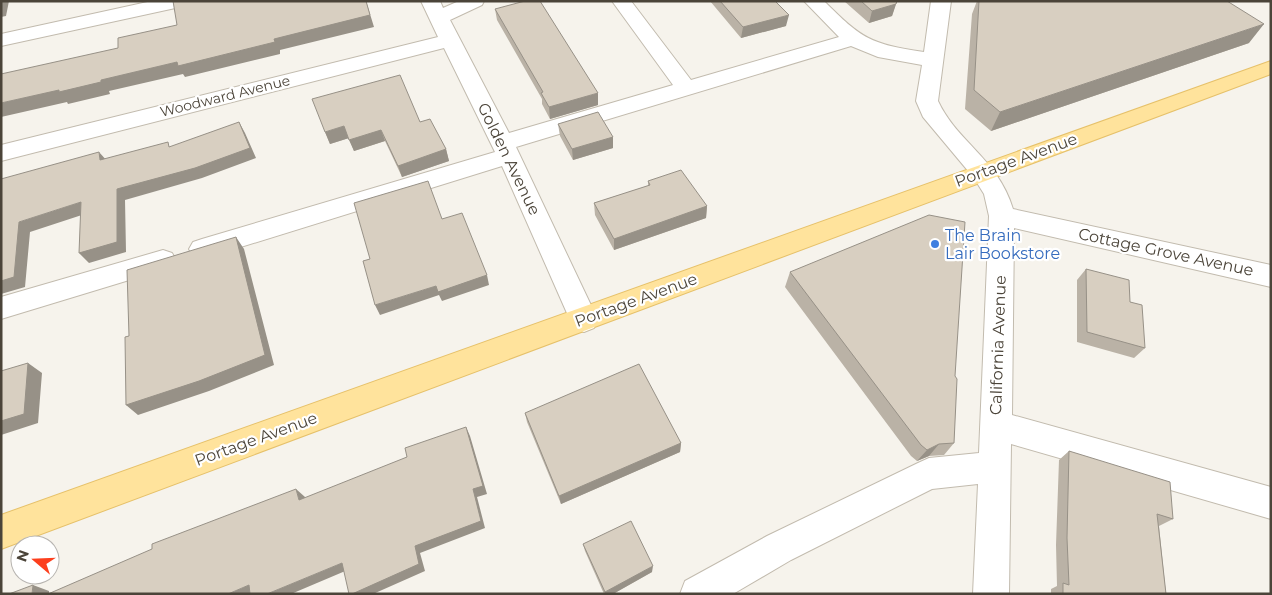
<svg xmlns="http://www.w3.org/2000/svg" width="1272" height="595" font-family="Montserrat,sans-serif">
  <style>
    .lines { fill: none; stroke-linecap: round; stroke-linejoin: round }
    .minor-casing { stroke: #c2bbae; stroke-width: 2 }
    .major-casing { stroke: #e6c16a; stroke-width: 2 }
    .minor { fill: #fff; fill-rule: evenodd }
    .major { fill: #ffe39c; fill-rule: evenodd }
    .wall { fill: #bab2a6 }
    .shaded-wall { fill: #979187 }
    .building { fill: #d8cfc1; stroke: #979187 }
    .shop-dot { fill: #3f7fe0; stroke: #fff; stroke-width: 2 }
    .labels { text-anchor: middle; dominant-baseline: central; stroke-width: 4.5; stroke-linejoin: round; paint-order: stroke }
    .far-street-label { font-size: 14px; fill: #4b4439; stroke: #fff }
    .street-label { font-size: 16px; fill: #4b4439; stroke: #fff }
    .shop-label { font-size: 16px; fill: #366cbe; stroke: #fff; text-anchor: start }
  </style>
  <rect width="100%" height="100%" fill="#f6f3ec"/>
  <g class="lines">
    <g class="minor-casing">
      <path id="minor" d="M152,1H189L187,5L180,7L1,46V34Z
        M421,1H440L443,8L459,1H484L482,5L450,20L509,133L673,85L612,1H631L691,80L839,37L804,1H824C862,39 870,44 924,52L931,1H951L938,101C957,142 998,159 1013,209L1271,265V287L1014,228L1012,415L1271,487V519L1011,444L1009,594H973L978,484L932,489L791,560L733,594H680L685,581L767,536L918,463L929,458L979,453L989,216L984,194L974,178L923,117L916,101L922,65L878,57L851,46L516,147L598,320L594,328L584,332L574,328L570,320L502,166L202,259L193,256L189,249L193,242L202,239L495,152L444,48L1,161V145L438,37Z
        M163,250L172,253L176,260L172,267L1,319V297Z"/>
    </g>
    <g class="major-casing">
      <path id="major" d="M1271,61V74L1,549V515Z"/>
    </g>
    <use href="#minor" class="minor"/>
    <use href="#major" class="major"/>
  </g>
  <path class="wall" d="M710,1H775L786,26L741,38Z
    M844,1H897L892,16L869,23Z
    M977,1H1227L1249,43L991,131L965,109L972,14Z
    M495,9L598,105L550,119L542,104V99L497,20Z
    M420,122L446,149L449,161L402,177L385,141L354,151L349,138L330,144L325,132Z
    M558,124L613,137V148L573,160L560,136Z
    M648,181L707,206L706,218L614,250L595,215L594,203L648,186Z
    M1086,269L1130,302L1145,348L1134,358L1077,342V280Z
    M790,272L955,376L954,443L944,455L929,456L917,461L911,456L785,287Z
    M525,413L681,443L680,452L561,504L527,422Z
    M1069,451L1173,519L1159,526L1166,594H1051V589L1057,586L1056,545L1059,460Z
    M583,544L652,572L613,594H604L585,551Z"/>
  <path class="shaded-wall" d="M1,1H9L6,16L1,17Z
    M366,1L374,27L280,50V54L185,77L183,74L109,91L110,94L68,104L67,102L1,117V103L274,39Z
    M896,4L892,16L869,23L872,11Z
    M789,15L786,26L741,38L743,27Z
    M1264,24L1249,43L991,131L1000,112Z
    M598,93V105L550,119L549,107Z
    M239,122L245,133L256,158L202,178L125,200L126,252L89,263L79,253L117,189Z
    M344,126L349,138L330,144L325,132Z
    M381,130L385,141L354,151L349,140Z
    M613,137V148L573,160L572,149Z
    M446,149L449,161L402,177L398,166Z
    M99,152L108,162L100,160Z
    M81,202L91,212L30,232L25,287L1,294V281L19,222Z
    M707,206L706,218L614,250V239Z
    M236,237L244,249L274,365L209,391L138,415L126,405Z
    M487,275L489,285L442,301L439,295L380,315L375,305L436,286Z
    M28,363L42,373L38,423L1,435V421Z
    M466,427L470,436L487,494L477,497L485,528L420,553L425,571L373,594H352L415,546L473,489Z
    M681,443L680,452L561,504L559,496Z
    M939,444L929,456L917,461L927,450Z
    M296,489L305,497L307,508L299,500Z
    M342,563L350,569L291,594H267Z
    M653,566L652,572L613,594H605V592Z
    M33,585L49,591V594H32Z
    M249,585L253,594H228Z"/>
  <path class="building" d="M173,1H366L370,15L274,39L275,42L178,66L177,62L101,80V82L59,92V90L1,103V74L118,48V38L177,25Z
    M525,1H540L598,93L549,107L541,93L543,92L495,9Z
    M720,1H775L789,15L743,27Z
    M861,1H897L896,4L872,11Z
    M979,1H1227L1264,24L1000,112L974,90Z
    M400,75L420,122L430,119L446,149L398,166L381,130L349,140L344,126L325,132L312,99Z
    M598,112L613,137L572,149L558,124Z
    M239,122L250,148L195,168L117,189V242L79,253L81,202L19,222L14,277L1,281V179L99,152L100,160L168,142L169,147Z
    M681,170L707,206L614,239L594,203L650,185L648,181Z
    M428,181L442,219L462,213L487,275L438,292L436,286L375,305L363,261L370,259L354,203Z
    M929,215L965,222L955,376L957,379L954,443L939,444L927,450L921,445L790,272Z
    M236,237L265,355L199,381L126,405L125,337L129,336L127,270Z
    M1086,269L1129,280L1130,302L1142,305L1145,348L1087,332Z
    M28,363L24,414L1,421V371Z
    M639,364L681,443L559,496L525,413Z
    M466,427L483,486L473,489L481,521L415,546L419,564L352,594H349L342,563L267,594H250L249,585L228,594H48L152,549V544L296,489L299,500L407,457L405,448Z
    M1069,451L1170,482L1173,519L1157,514L1166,594H1063V583L1069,585L1067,538Z
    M631,521L653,566L605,592L583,544Z
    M33,585L32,594H9Z"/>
  <circle class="shop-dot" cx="935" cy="244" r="5"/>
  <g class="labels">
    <g class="far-street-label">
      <text transform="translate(225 96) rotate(-14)">Woodward Avenue</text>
    </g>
    <g class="street-label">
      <text transform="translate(509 159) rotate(64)">Golden Avenue</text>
      <text transform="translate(1016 160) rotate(-20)">Portage Avenue</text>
      <text transform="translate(1166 252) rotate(12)">Cottage Grove Avenue</text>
      <text transform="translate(636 300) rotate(-20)">Portage Avenue</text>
      <text transform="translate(998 345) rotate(-88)">California Avenue</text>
      <text transform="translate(256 439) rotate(-20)">Portage Avenue</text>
    </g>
    <g class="shop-label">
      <text x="945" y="235">The Brain<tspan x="945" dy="18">Lair Bookstore</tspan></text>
    </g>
  </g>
  <rect width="1272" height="595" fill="none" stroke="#4b4439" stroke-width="5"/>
  <g transform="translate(35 560) rotate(289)"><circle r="24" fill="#ffffff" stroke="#b7b4b0"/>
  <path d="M0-4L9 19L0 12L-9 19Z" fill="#fc3f1d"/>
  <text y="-8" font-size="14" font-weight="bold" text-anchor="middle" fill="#4b4439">N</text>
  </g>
</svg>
